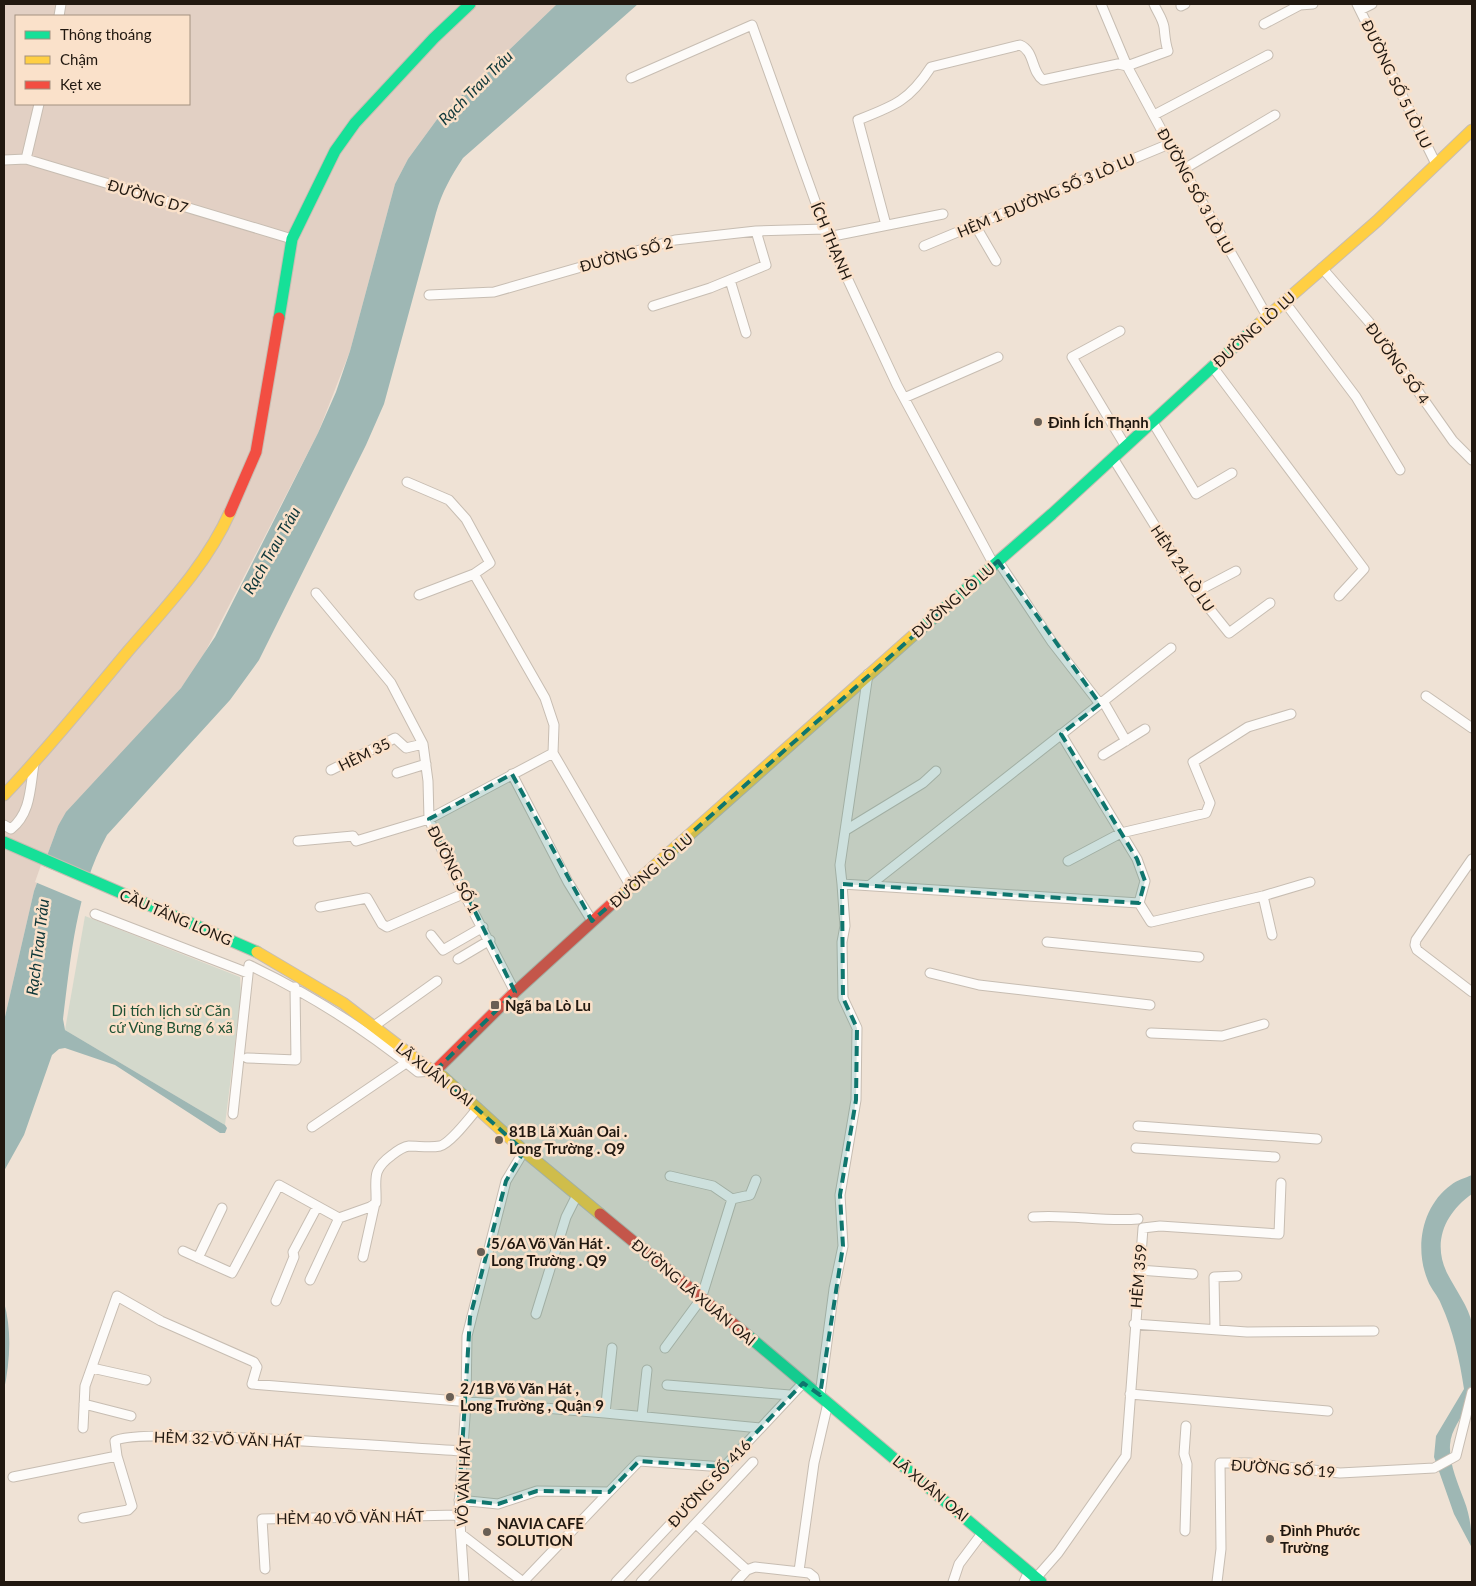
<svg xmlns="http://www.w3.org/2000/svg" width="1476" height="1586" font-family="Lato,sans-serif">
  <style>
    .industrial { fill: #e2d0c4; fill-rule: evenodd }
    .green { fill: #d4d9cc }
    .water { fill: #9eb7b4 }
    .pier { fill: #efe2d5 }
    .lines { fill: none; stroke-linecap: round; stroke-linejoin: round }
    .street-casing { stroke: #c7bdb2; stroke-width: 11 }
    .fast-casing { stroke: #c7bdb2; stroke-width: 13 }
    .slow-casing { stroke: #c7bdb2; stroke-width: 13 }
    .jam-casing { stroke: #c7bdb2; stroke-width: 13 }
    .street { stroke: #fdfbf9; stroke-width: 9 }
    .fast { stroke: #16e098; stroke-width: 11 }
    .slow { stroke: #ffcf43; stroke-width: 11 }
    .jam { stroke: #f24e42; stroke-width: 11 }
    .marked { fill: #0f766e; fill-opacity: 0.2; stroke: #0f766e; stroke-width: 4; stroke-dasharray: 10 6; stroke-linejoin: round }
    .poi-dot { fill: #695f55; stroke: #fae1ca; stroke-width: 2 }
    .labels { text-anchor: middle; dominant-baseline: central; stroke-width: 5; stroke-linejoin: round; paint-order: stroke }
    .street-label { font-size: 15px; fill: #211810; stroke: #fae1ca }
    .poi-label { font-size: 15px; font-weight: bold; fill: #211810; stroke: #fae1ca; text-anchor: start }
    .park-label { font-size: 15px; fill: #1f5235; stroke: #fae1ca }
    .water-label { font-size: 16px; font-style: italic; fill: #0e3739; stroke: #fae1ca }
  </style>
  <rect width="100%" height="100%" fill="#efe2d5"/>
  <path class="industrial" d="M4,4H557L438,118L408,159L395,184L350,351L318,433L200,662L181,688L58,826L34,891L4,1021ZM16,16H189V104H16Z"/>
  <path class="green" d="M85,916L240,977L241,995L225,1125L65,1030Z"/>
  <path class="water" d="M557,4H638L463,158C451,176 442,192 436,213L384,404L366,445L259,660L230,700L107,835C76,892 71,956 63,1019L65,1030L225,1125L227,1128L225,1133H220L115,1065L65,1048L59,1049L52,1055L24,1135L4,1171V1021L34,891L58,826L66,812L181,688L215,637L318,433L336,392L350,351L395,184L408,159L438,118Z
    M1472,1175V1194C1445,1213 1432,1242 1447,1273C1455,1289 1469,1307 1472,1324C1475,1342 1474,1387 1468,1404C1462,1418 1451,1429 1450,1445C1449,1464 1458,1483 1464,1500C1470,1515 1472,1532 1472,1548L1454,1514L1434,1457L1436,1436L1464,1389C1460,1361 1453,1330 1441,1304C1438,1296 1431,1289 1428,1281C1414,1248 1422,1206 1451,1185C1457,1180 1465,1178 1472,1175Z
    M4,1302C12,1331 10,1361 4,1390Z"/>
  <path class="pier" d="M41,865L89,885L83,902L35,882Z"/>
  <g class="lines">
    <g class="street-casing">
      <path id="street" d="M1101,4L1127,66L1169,144L1267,316
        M1357,4L1436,164
        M1181,6L1185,4
        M1360,10L1372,4
        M59,16L61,4
        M1264,24L1300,5L1313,4
        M1127,66L1168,51C1165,42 1165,35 1164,27C1162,17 1157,12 1154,4
        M631,78L752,25L828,237L897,385L994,565
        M1154,115L1268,55
        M26,159L39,104
        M4,160L26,159L292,239
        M1184,169L1275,115
        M886,225L858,120C894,106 909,101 931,67L1020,45C1035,51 1031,72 1043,80L1118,64L1127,66
        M975,225L996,261
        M828,237L943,214
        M924,246L1169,144
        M1322,268L1369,322L1453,441L1472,460
        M730,280L746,333
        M429,295L494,292L675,240L756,231L825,229
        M1284,301L1356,397L1400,470
        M653,306L710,288L766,265L756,231
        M1120,331L1072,357L1126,447
        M1212,366L1364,569L1339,596
        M904,398L998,357
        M1152,421L1196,494L1232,473
        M1113,458L1196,592L1229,633L1270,603
        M407,482L449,500L466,519L490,563L474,574L545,698L554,725L553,753L631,887
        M998,561L1052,642L1100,704
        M1196,592L1236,571
        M316,593L391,683L423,744L428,781L429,819L445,857L515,992
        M419,595L474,574
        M868,674L840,865L842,884L1139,903L1151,922L1263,896L1310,882
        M1426,696L1472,728
        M1103,701L1126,741
        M1061,734L1137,859L1145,881L1139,903
        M1103,755L1145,729
        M331,770L395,738L406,748L423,744
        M397,773L426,764
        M512,774L568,882L592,921
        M4,825L11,829C31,813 30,788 34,764
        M846,830L923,783L936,771
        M298,841L353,836L356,841L429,819L553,753
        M1472,859L1416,940L1415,945L1417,950L1472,992
        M1068,861L1121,833L1206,813L1210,803L1193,762L1248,727L1291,714
        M870,885L1171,648
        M1263,896L1272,935
        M320,907L367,898L382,924L387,927L465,893
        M95,914L248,973
        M431,935L443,950L483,927
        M1047,942L1199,957
        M458,959L490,940
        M930,973L979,985L1150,1005
        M374,1026L437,981
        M1151,1033L1222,1036L1264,1024
        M247,1058L296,1060L295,987
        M233,1114L249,965C310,994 365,1029 418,1072L435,1071
        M1138,1126L1317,1139
        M312,1127L406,1063
        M1136,1148L1275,1157
        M732,1199L750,1195L756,1180
        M1033,1217C1068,1214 1103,1222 1138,1219
        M183,1251L232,1273L279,1185L339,1218L370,1207L376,1203C377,1180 370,1171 392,1155C397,1151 402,1147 409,1146C419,1146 430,1148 440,1146C451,1143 470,1117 478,1108
        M363,1257L375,1203
        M198,1258L222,1208
        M1139,1270L1193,1274
        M310,1280L339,1218
        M276,1301L294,1257L293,1252L317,1207
        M536,1314L566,1217L577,1195
        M1134,1324L1247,1332L1374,1331
        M1215,1329L1214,1277L1237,1276
        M665,1348L701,1299L732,1199L713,1186L670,1176
        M92,1368L146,1380
        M667,1385L790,1395
        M1130,1394L1328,1411
        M820,1395L834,1289L843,1246L840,1195L856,1100L857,1028L843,998L842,942L845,926L842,884
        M84,1404L131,1416
        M605,1413L612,1348
        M642,1416L647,1370
        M83,1428L85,1386L117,1296L161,1321L254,1362L257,1367L252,1384L605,1413L760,1428
        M13,1477L117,1456L115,1441C135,1426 418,1449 463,1451
        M459,1500L498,1504L537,1491L609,1492L639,1461L724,1467
        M83,1518L128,1510L132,1506L117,1456
        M696,1524L747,1570
        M1185,1531L1187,1464L1184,1454L1186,1426
        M461,1534L523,1582
        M265,1569L262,1519L459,1515
        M799,1571L814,1463L828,1403
        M1036,1578L1058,1553L1126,1456L1143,1228L1160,1226L1279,1234L1281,1183
        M464,1582L459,1508L466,1402L467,1336L506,1181L524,1151
        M523,1582L609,1492
        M616,1582L803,1383
        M641,1582L753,1462
        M736,1582L747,1570L755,1567L809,1573L814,1577L815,1582
        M953,1582L959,1564L983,1532
        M1024,1582L1029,1571
        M1217,1582L1221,1549L1220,1463H1249L1340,1473L1434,1468L1456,1456L1472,1392"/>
    </g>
    <g class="fast-casing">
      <path id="fast" d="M279,318L292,239L335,151L355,123L434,38L470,4
        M917,632L1052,514L1259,324
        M4,842L257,952
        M747,1335L1041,1582"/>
    </g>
    <g class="slow-casing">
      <path id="slow" d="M1259,324L1377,221L1472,130
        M4,795C48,749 88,699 129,650C166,607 207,564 230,512
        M616,900L917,632
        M257,952L343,1003L425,1066L442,1076L524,1151L600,1214"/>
    </g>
    <g class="jam-casing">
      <path id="jam" d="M230,512L256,452L279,318
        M435,1071L515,992L616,900
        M600,1214L747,1335"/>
    </g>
    <use href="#street" class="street"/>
    <use href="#fast" class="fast"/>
    <use href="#slow" class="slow"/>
    <use href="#jam" class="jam"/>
  </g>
  <path class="marked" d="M998,561L1100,704L1061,734L1137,859L1145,881L1139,903L842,884L843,998L857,1028L856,1100L840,1195L843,1246L820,1395L803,1383L724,1467L639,1461L609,1492L537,1491L498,1504L459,1500L470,1317L506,1181L524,1151L435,1071L515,992L429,819L512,774L592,921Z"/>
  <g class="poi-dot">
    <circle cx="1038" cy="422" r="5"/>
    <rect x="490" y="1000" width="10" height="10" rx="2.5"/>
    <circle cx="499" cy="1140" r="5"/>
    <circle cx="481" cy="1252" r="5"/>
    <circle cx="450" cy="1397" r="5"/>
    <circle cx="487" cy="1532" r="5"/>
    <circle cx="1270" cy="1539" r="5"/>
  </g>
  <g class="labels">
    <g class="street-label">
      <text transform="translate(1397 84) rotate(64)">ĐƯỜNG SỐ 5 LÒ LU</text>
      <text transform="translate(1196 191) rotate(61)">ĐƯỜNG SỐ 3 LÒ LU</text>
      <text transform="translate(1046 195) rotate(-23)">HẺM 1 ĐƯỜNG SỐ 3 LÒ LU</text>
      <text transform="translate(148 196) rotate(17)">ĐƯỜNG D7</text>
      <text transform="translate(832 241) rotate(67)">ÍCH THẠNH</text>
      <text transform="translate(626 254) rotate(-15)">ĐƯỜNG SỐ 2</text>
      <text transform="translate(1254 329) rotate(-42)">ĐƯỜNG LÒ LU</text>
      <text transform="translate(1398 363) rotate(54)">ĐƯỜNG SỐ 4</text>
      <text transform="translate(1183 568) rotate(56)">HẺM 24 LÒ LU</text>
      <text transform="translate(953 600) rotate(-41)">ĐƯỜNG LÒ LU</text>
      <text transform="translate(364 754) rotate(-26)">HẺM 35</text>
      <text transform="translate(454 869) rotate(63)">ĐƯỜNG SỐ 1</text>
      <text transform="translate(651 870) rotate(-41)">ĐƯỜNG LÒ LU</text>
      <text transform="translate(176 917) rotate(23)">CẦU TĂNG LONG</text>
      <text transform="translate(435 1074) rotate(38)">LÃ XUÂN OAI</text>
      <text transform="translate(1138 1276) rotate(-85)">HẺM 359</text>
      <text transform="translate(694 1292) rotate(40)">ĐƯỜNG LÃ XUÂN OAI</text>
      <text transform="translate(228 1439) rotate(2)">HẺM 32 VÕ VĂN HÁT</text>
      <text transform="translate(1283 1468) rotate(4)">ĐƯỜNG SỐ 19</text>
      <text transform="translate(463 1482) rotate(-88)">VÕ VĂN HÁT</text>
      <text transform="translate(709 1483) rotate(-47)">ĐƯỜNG SỐ 416</text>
      <text transform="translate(931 1488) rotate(40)">LÃ XUÂN OAI</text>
      <text transform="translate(350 1517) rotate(-1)">HẺM 40 VÕ VĂN HÁT</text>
    </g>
    <g class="poi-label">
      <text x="1048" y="422">Đình Ích Thạnh</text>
      <text x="505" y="1005">Ngã ba Lò Lu</text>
      <text x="509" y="1131">81B Lã Xuân Oai .<tspan x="509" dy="17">Long Trường . Q9</tspan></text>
      <text x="491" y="1243">5/6A Võ Văn Hát .<tspan x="491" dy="17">Long Trường . Q9</tspan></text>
      <text x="460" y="1388">2/1B Võ Văn Hát ,<tspan x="460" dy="17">Long Trường , Quận 9</tspan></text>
      <text x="497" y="1523">NAVIA CAFE<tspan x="497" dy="17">SOLUTION</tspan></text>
      <text x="1280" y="1530">Đình Phước<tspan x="1280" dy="17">Trường</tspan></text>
    </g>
    <g class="park-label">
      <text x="171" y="1010">Di tích lịch sử Căn<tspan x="171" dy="17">cứ Vùng Bưng 6 xã</tspan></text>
    </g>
    <g class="water-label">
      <text transform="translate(475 87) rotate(-45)">Rạch Trau Trảu</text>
      <text transform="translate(271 550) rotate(-60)">Rạch Trau Trảu</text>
      <text transform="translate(37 947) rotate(-83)">Rạch Trau Trảu</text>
    </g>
  </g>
  <rect width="1476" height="1586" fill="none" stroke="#211810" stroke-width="10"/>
  <rect x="15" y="15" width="175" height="90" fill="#fae1ca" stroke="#a39180"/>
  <rect x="25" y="31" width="25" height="8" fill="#16e098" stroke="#a39180"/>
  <text x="60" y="40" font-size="15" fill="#211810">Thông thoáng</text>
  <rect x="25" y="56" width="25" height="8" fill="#ffcf43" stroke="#a39180"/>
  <text x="60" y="65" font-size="15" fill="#211810">Chậm</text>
  <rect x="25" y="81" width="25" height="8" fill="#f24e42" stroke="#a39180"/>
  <text x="60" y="90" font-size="15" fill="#211810">Kẹt xe</text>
</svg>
